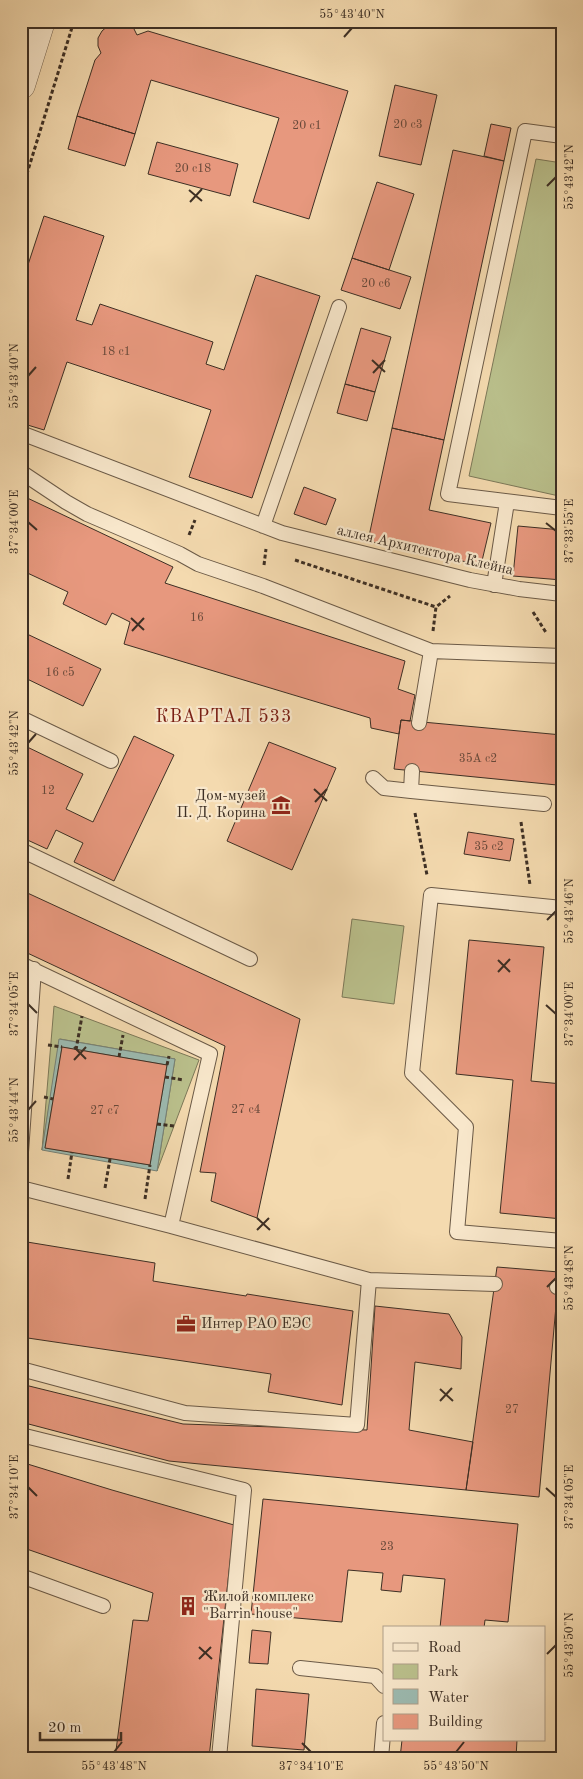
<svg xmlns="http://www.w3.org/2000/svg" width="583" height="1779" font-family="'Old Standard TT',serif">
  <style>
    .green { fill: #bac08c; stroke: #7c7858 }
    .water { fill: #9cbab0; stroke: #768278; fill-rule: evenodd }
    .building { fill: #e7987e; stroke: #3d2f24 }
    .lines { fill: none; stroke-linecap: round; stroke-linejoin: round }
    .service-casing { stroke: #6b5a47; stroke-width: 16 }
    .minor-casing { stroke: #6b5a47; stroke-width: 29 }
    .path { stroke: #3d2f24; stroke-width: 3; stroke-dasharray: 4 2.5; stroke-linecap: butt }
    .service { stroke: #f8e7cb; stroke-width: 14 }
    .minor { stroke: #f8e7cb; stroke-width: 28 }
    .ticks { fill: none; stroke: #3d2f24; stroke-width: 2 }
    .labels { text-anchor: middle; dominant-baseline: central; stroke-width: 4.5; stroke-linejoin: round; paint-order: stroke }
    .number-label { font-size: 12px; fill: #68493a }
    .street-label { font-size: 15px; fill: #3d2f24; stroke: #f8e7cb }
    .poi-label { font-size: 15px; fill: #3d2f24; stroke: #f8e7cb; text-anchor: start }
    .quarter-label { font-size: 18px; letter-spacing: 1px; fill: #7a1f14; stroke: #f8e7cb }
    .neatline { fill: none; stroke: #3d2f24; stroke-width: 2 }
    .ticks-label { font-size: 12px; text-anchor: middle; fill: #3d2f24 }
  </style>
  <rect width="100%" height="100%" fill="#f4daaf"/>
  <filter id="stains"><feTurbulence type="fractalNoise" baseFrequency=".004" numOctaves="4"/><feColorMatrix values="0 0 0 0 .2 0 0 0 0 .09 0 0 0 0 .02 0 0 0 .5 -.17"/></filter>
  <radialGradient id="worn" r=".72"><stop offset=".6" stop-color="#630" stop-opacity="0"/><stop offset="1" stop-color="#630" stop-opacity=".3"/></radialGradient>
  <path class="green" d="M536,159L562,163V473L559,496L469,476Z
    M352,919L404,926L394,1004L342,997Z
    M54,1006L199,1060L157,1171L175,1059L60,1039L42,1150Z"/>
  <path class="water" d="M59,1039L175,1059L157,1171L42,1150ZM62,1047L167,1065L150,1165L45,1148Z"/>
  <path class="building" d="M118,21L125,22L133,27L137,35L148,31L348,91L309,219L253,202L279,118L151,80L135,134L77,116L95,60L101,53L98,46V38L102,31L110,24Z
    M395,85L437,95L421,165L379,156Z
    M77,116L135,134L125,166L68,149Z
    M491,124L511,128L504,161L484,156Z
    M157,142L238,164L230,196L148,174Z
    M453,150L504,161L444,440L392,428Z
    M377,182L414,194L389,270L352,258Z
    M44,216L104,236L76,320L92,325L100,304L213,342L206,364L224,370L256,275L320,296L252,498L189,477L211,410L67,362L44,430L21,423V276L24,277Z
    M352,258L411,277L400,309L341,290Z
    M361,328L391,337L375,392L345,384Z
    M345,384L375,392L367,421L337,413Z
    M392,428L444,440L429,510L491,523L481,565L368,541Z
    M304,487L336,499L326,525L294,514Z
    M21,495L173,567L165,583L405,661L398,689L415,695L410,721L401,720L399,734L371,728L370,718L124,644L130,622L112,613L106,625L63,604L68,592L21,570Z
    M518,526L562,530V580L513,576Z
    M27,634L101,669L83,706L21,676V646Z
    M401,720L562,735V749L557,785L394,769Z
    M134,736L174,755L114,881L74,862L83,843L56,830L47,849L21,837V744L83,774L66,809L93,822Z
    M269,742L336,768L292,870L227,841Z
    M562,749V785H557Z
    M468,832L514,839L510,861L464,854Z
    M21,890L300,1019L257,1218L211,1201L216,1173L200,1172L225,1046L21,950Z
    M469,940L544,947L531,1081L562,1084V1219L500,1213L513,1080L456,1074Z
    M62,1047L167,1065L150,1165L45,1148Z
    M21,1241L155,1263L153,1281L246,1296L247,1294L353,1311L342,1405L268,1392L271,1374L21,1337Z
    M497,1267L559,1272L539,1497L466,1490Z
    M375,1306L449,1314L462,1337L461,1369L415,1362L409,1430L473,1442L466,1490L169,1461L21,1422V1384L183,1424L367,1430Z
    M21,1462L112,1490L234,1525L209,1758H115L133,1620L148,1621L153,1593L21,1547Z
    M263,1499L518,1524L508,1622L485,1620L484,1628H440L445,1579L403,1575L401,1592L381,1590L383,1573L348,1570L342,1622L251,1614Z
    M252,1630L271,1632L268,1664L249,1663Z
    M256,1689L309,1694L304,1750L252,1746Z
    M402,1740H517L516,1758H400Z
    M251,1755L272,1758H251Z"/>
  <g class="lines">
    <g class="service-casing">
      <path id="service" d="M562,136L525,131L448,494L562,508
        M21,433L282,533L470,580L519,589L562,594
        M21,472L66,502L87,514L180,554L198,564L263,586L431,651
        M263,526L339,307
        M494,585L507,502
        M21,718L111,761
        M419,723L431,651L562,656
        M373,778L384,788L411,791L412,771
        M411,791L544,804
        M21,850L250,959
        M562,908L431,895L412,1073L466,1127L457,1232L562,1241
        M21,964L210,1054L171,1226L21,1188
        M21,1152L34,969
        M171,1226L369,1280
        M557,1287H562
        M21,1369L185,1413L357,1425L369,1280L495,1284
        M21,1435L244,1490L219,1758
        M21,1576L103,1606
        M300,1668L375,1676L384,1686
        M381,1758L384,1723"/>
    </g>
    <g class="minor-casing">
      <path id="minor" d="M21,85L41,21"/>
    </g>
    <path class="path" d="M21,193L74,21
      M189,535L195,520
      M295,560L436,607
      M264,565L266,549
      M533,612L547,634
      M433,631L436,607L450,596
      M415,813L427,875
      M521,822L530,885
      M48,1045L62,1047
      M76,1050L82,1016
      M119,1057L123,1035
      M167,1065L169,1056
      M165,1077L184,1080
      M44,1097L53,1099
      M157,1124L174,1126
      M68,1179L72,1152
      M105,1188L110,1159
      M145,1199L150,1165"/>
    <use href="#service" class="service"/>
    <use href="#minor" class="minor"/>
  </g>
  <path class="ticks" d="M344,37L352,28M547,186L556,177M189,190L202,201M190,202L202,189M372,360L385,372M373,373L385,360M28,376L36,367M28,522L37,530M546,523L556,531M131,618L144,630M132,631L144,618M28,743L36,734M314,789L327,801M315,802L327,789M547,920L556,911M498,960L510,972M498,972L510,959M28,1004L37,1013M546,1005L556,1014M74,1047L86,1059M74,1060L86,1047M28,1110L36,1101M257,1218L270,1230M257,1230L269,1218M547,1287L556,1278M440,1389L453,1401M440,1401L452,1388M28,1487L37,1496M546,1488L556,1497M199,1647L212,1659M547,1654L556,1645M199,1659L211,1647M302,1743L311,1752M114,1752L122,1742M456,1752L464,1742"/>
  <defs>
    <g id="museum-bare" transform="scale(1.5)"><path d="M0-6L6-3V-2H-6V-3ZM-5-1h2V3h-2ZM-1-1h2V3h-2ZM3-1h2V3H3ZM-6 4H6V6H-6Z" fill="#8f2418" stroke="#f8e7cb" stroke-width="2.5" paint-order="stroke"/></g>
    <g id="office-bare" transform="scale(1.5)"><path d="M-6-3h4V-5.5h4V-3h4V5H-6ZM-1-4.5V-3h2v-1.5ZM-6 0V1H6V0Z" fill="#8f2418" stroke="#f8e7cb" stroke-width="2.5" paint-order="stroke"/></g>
    <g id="building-bare" transform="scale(1.5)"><path d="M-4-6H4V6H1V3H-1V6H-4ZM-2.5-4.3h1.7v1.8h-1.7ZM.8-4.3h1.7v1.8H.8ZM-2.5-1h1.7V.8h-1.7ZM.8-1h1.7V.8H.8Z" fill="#8f2418" stroke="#f8e7cb" stroke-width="2.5" paint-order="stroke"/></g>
  </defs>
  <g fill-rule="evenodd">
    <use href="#museum-bare" x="281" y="805"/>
    <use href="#office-bare" x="186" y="1324"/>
    <use href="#building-bare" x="188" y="1606"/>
  </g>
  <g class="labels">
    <g class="number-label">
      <text x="408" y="125">20 с3</text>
      <text x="307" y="126">20 с1</text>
      <text x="193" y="169">20 с18</text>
      <text x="376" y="284">20 с6</text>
      <text x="116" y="352">18 с1</text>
      <text x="197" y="618">16</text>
      <text x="60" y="673">16 с5</text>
      <text x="478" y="759">35А с2</text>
      <text x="48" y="791">12</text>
      <text x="489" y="847">35 с2</text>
      <text x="246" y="1110">27 с4</text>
      <text x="105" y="1111">27 с7</text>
      <text x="512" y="1410">27</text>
      <text x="387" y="1547">23</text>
    </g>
    <g class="street-label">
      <text transform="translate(425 551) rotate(13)">аллея Архитектора Клейна</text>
    </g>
    <g class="poi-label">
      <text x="266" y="796" text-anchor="end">Дом-музей<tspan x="266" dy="17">П. Д. Корина</tspan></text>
      <text x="201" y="1324">Интер РАО ЕЭС</text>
      <text x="203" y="1597">Жилой комплекс<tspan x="203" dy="17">"Barrin house"</tspan></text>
    </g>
    <g class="quarter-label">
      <text x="224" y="717">КВАРТАЛ 533</text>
    </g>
  </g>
  <rect width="583" height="1779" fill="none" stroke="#f4daaf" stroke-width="55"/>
  <rect x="383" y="1626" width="162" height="115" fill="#f8e7cb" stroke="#ad9d88"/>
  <rect x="393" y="1643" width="25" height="8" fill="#f8e7cb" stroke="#ad9d88"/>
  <text x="428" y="1652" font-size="15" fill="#3d2f24">Road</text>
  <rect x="393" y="1664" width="25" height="15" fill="#bac08c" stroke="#ad9d88"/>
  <text x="428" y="1676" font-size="15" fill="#3d2f24">Park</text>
  <rect x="393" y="1689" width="25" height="15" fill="#9cbab0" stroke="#ad9d88"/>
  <text x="428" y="1702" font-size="15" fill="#3d2f24">Water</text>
  <rect x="393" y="1714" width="25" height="15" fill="#e7987e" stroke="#ad9d88"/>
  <text x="428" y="1726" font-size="15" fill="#3d2f24">Building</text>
  <path d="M40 1732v8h81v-8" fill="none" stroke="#3d2f24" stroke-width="2.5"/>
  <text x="48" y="1732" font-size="15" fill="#3d2f24" stroke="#f8e7cb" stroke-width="4" paint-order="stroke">20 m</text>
  <rect x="28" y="28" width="528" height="1724" class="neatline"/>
  <g class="ticks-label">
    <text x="352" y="18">55°43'40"N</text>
    <text transform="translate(569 177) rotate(-90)" y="4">55°43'42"N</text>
    <text transform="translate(14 376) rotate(-90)" y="4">55°43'40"N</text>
    <text transform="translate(14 522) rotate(-90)" y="4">37°34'00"E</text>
    <text transform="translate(569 531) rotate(-90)" y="4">37°33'55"E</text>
    <text transform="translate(14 743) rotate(-90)" y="4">55°43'42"N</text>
    <text transform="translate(569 911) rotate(-90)" y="4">55°43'46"N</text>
    <text transform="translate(14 1004) rotate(-90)" y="4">37°34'05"E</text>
    <text transform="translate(569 1014) rotate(-90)" y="4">37°34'00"E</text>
    <text transform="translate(14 1110) rotate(-90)" y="4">55°43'44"N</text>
    <text transform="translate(569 1278) rotate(-90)" y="4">55°43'48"N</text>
    <text transform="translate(14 1487) rotate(-90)" y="4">37°34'10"E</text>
    <text transform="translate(569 1497) rotate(-90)" y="4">37°34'05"E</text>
    <text transform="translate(569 1645) rotate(-90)" y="4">55°43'50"N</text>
    <text x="114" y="1770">55°43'48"N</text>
    <text x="311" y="1770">37°34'10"E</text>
    <text x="456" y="1770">55°43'50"N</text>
  </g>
  <rect width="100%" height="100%" filter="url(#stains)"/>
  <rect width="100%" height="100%" fill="url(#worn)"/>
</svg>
